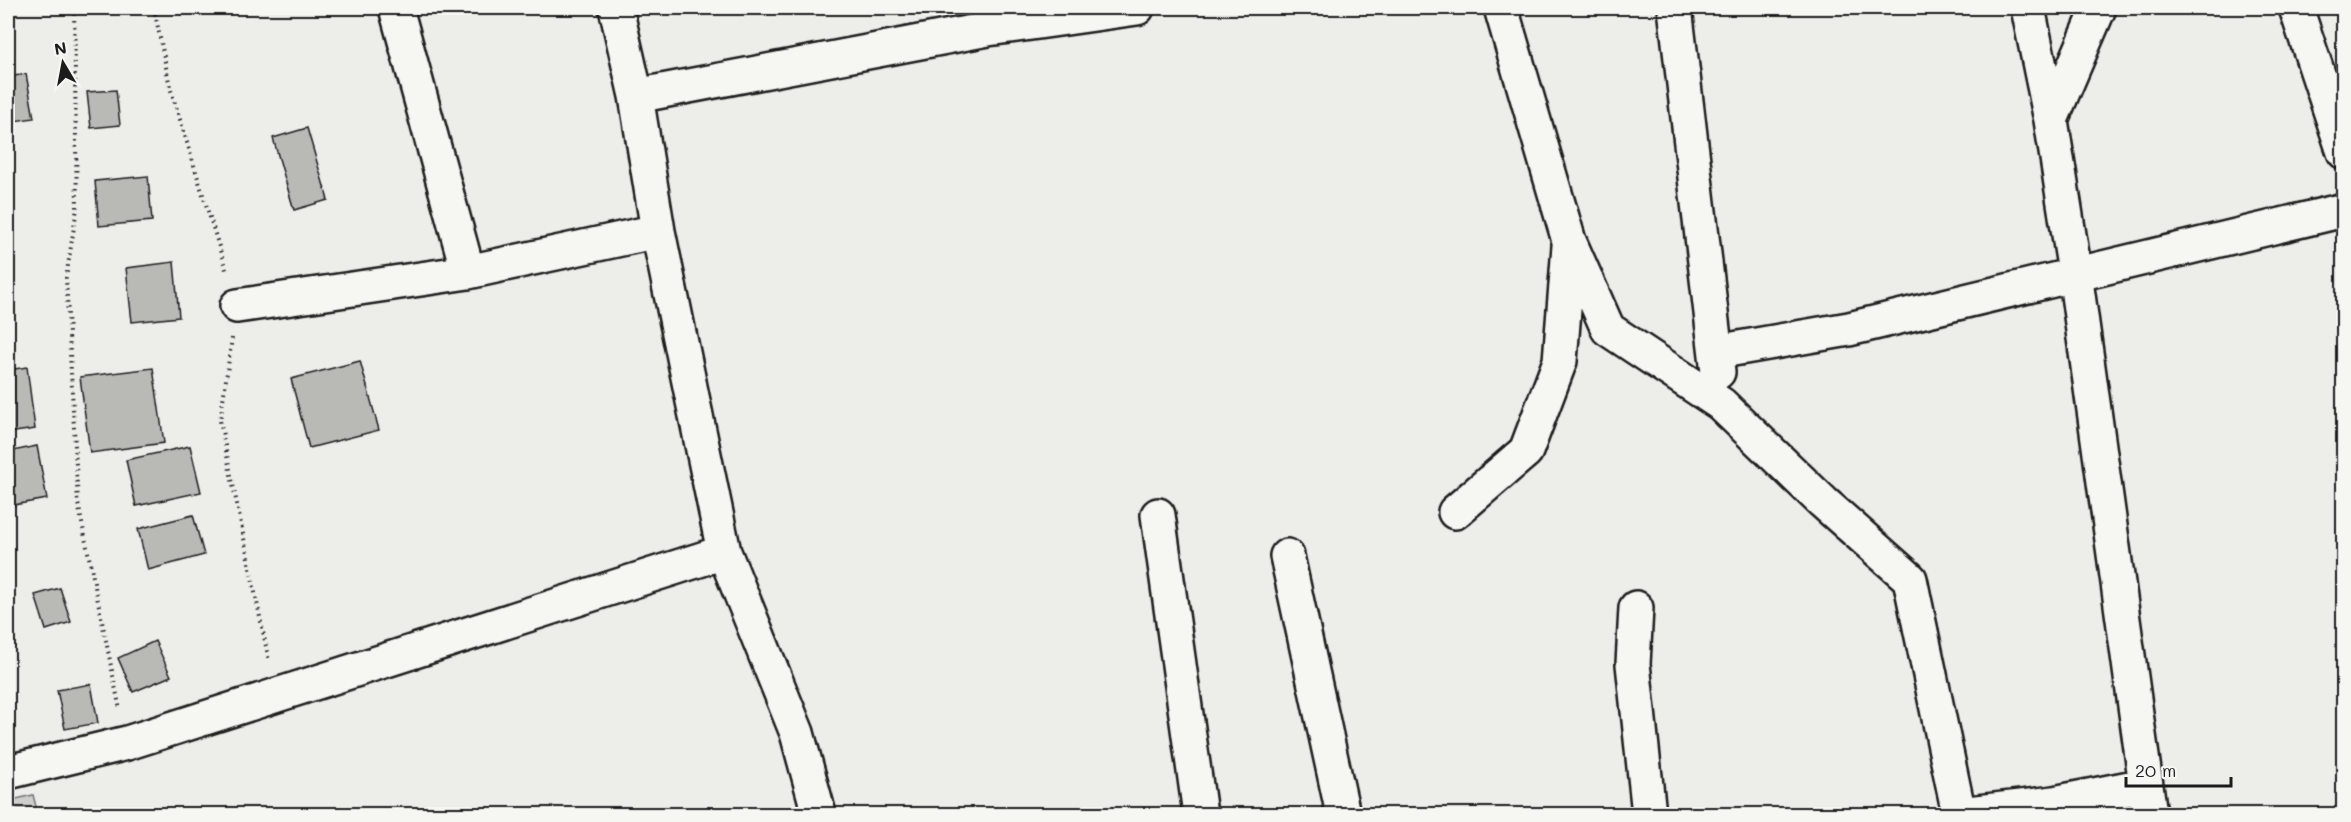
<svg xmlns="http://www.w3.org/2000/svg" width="2351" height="822" font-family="Mali,sans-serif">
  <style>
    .green { fill: #cececb; stroke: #757574; stroke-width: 1.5 }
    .building { fill: #b9b9b6; stroke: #1c1c1c; stroke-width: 1.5 }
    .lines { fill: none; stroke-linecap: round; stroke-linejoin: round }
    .minor-casing { stroke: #1c1c1c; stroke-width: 38 }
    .path { stroke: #1c1c1c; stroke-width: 4; stroke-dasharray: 1.5 4.5; stroke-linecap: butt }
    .minor { stroke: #f6f6f2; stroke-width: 33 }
  </style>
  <rect width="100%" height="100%" fill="#edede9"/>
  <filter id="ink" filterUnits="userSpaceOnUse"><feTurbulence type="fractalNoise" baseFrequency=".0167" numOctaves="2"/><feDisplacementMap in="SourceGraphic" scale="12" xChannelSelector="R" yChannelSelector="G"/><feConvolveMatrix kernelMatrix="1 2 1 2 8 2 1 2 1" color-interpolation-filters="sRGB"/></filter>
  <g filter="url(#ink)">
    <path class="green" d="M33,795L38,814H8V801Z"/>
    <path class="building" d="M26,74L34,118L8,122V77Z
      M116,90L120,125L91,128L87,92Z
      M307,128L328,200L294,210L273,138Z
      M148,176L152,221L99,226L95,181Z
      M174,262L179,317L132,322L126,268Z
      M360,361L379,430L309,448L291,379Z
      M27,367L35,429L8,433V370Z
      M153,368L164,443L90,453L80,377Z
      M37,446L47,499L8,506V452Z
      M190,446L201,492L136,506L126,460Z
      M193,515L204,555L148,570L138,529Z
      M60,588L71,622L46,630L35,595Z
      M155,641L171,676L133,692L118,658Z
      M91,684L98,723L65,729L57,690Z"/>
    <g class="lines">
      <g class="minor-casing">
        <path id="minor" d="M396,8L468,272
          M616,8L636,96L658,231L724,552L797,733L819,814
          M1501,8L1569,241L1608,329L1721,404L1823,502L1910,579L1959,814
          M1675,8L1718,372
          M2028,8L2051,120L2075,273L2150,814
          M2296,8L2344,152
          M636,96L988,29L1137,8
          M2051,120L2099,8
          M237,306L468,272L658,231
          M1716,352L1849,329L2344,210
          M1455,512L1526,451L1560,361L1569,246
          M1158,515L1200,814
          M1287,556L1343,814
          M1636,608L1633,664L1649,814
          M8,772L127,743L724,552
          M1959,814L2054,803L2145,785"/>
      </g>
      <path class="path" d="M74,8L77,208L66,278L78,503L120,710
        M154,8L170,87L227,273
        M232,338L220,421L269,661"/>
      <use href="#minor" class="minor"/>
    </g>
  </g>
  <rect width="2351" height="822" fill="none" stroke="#f6f6f2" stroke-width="30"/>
  <rect x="15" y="15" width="2321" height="792" fill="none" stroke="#1c1c1c" stroke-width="2" filter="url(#ink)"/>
  <g transform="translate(63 63) rotate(350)" stroke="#f6f6f2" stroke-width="4.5" paint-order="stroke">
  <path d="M0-4.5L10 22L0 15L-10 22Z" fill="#1c1c1c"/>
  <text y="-9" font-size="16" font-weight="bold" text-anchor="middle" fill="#1c1c1c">N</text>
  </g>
  <path d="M2126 777v9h105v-9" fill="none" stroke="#1c1c1c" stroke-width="3"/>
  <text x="2135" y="777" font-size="18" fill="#1c1c1c" stroke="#f6f6f2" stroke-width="4.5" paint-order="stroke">20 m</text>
</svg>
